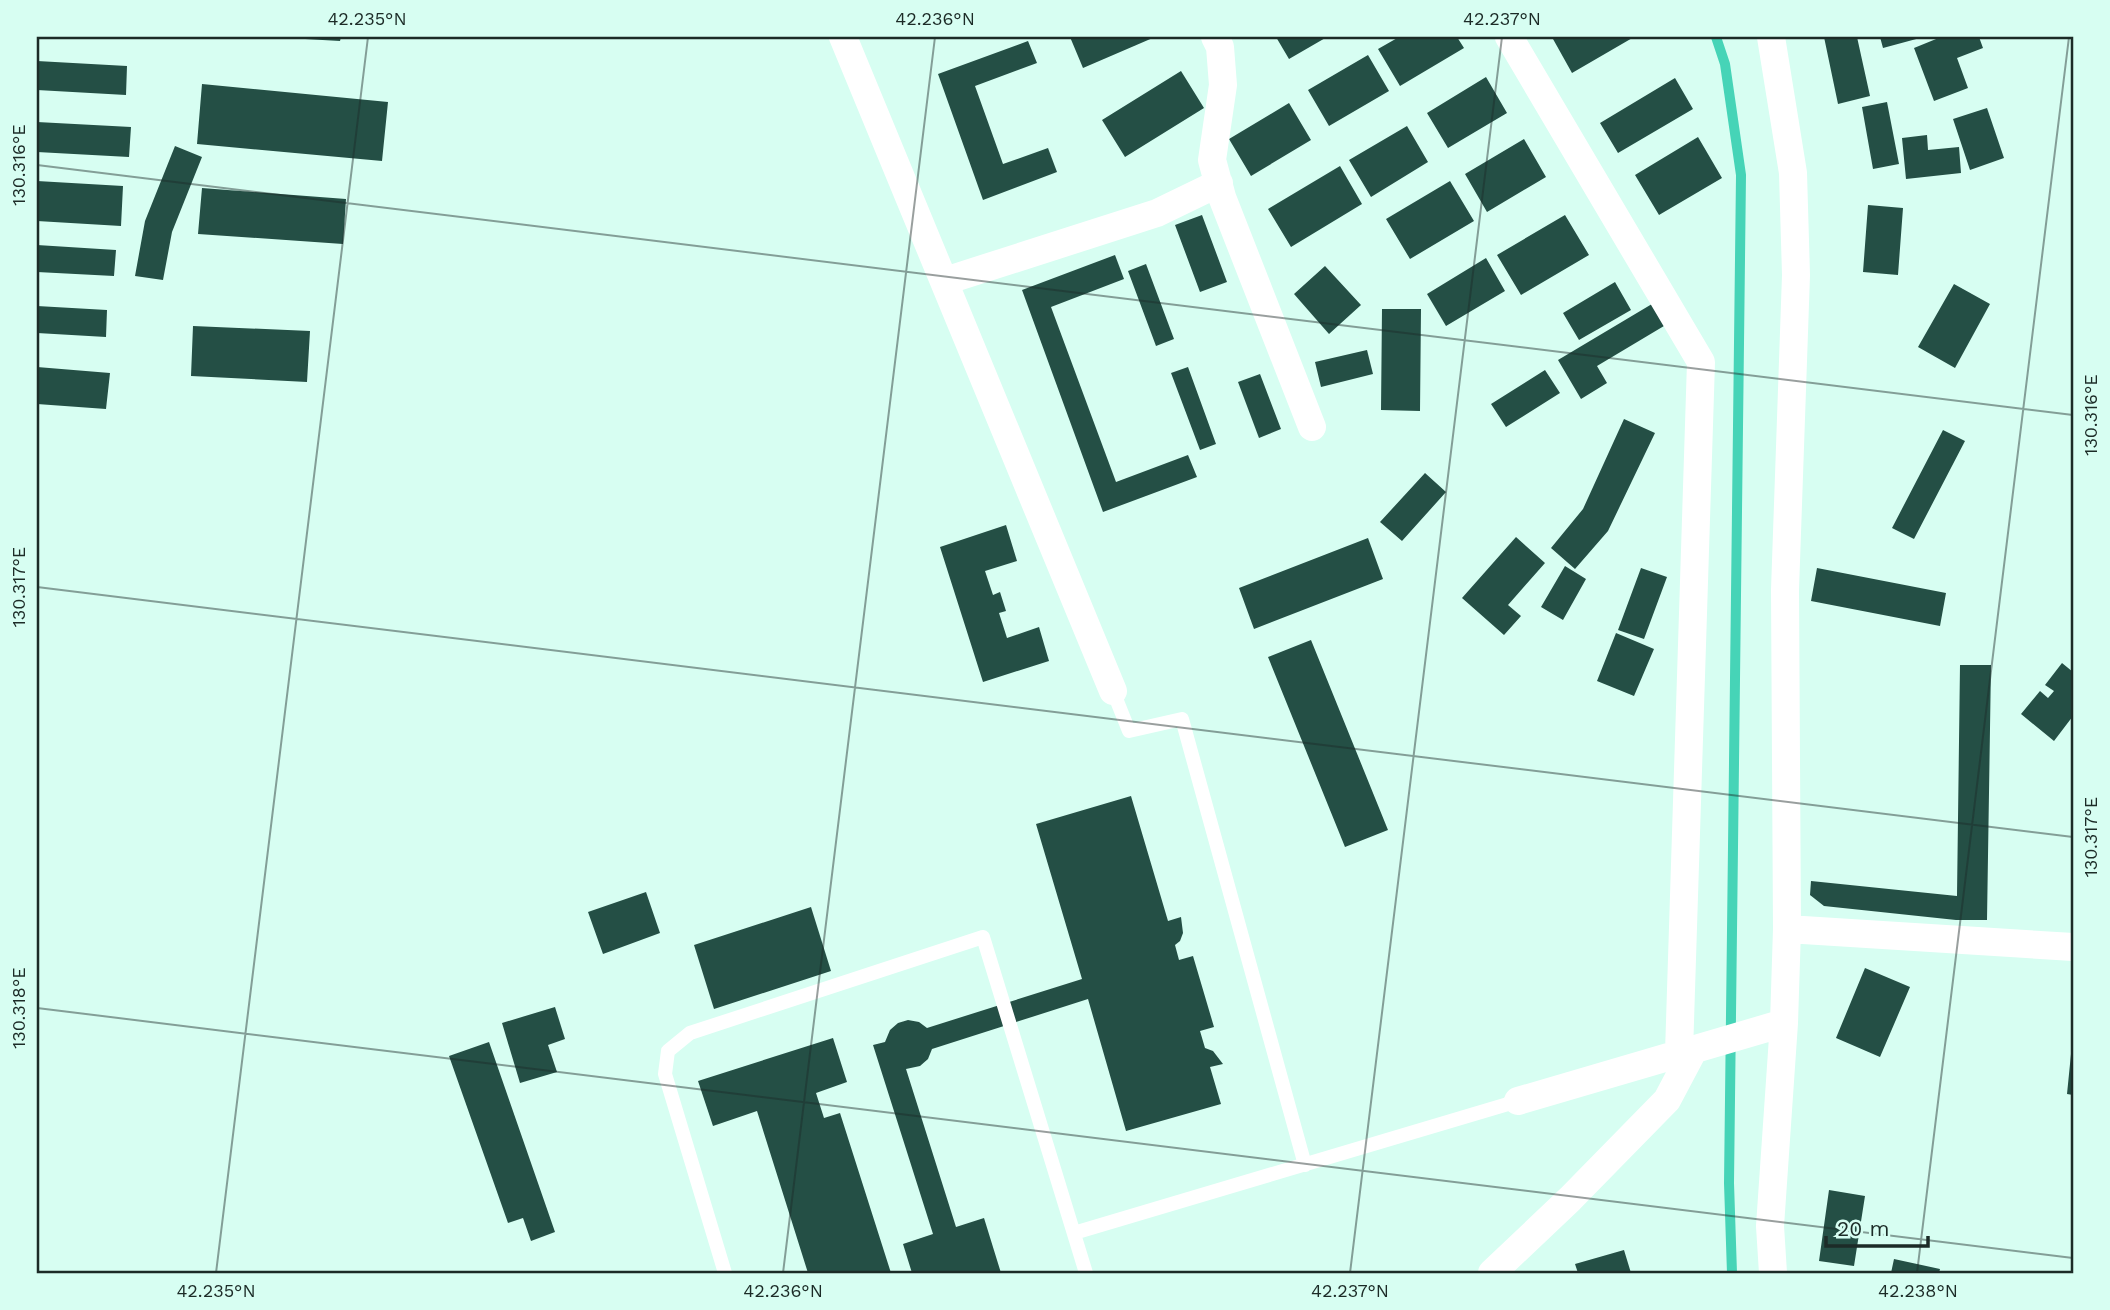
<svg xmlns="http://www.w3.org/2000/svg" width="2110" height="1310" font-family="'Work Sans',sans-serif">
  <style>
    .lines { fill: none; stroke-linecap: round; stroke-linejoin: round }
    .stream { stroke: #46d4b7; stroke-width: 10 }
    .building { fill: #244f45 }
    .service { stroke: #fff; stroke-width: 14 }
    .minor { stroke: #fff; stroke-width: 28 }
    .ticks { fill: none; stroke: #1c2b27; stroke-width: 2; stroke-opacity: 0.45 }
    .neatline { fill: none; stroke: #1c2b27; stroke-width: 2.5 }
    .ticks-label { font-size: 18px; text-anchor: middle; fill: #1c2b27 }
  </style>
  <rect width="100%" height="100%" fill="#d7fef2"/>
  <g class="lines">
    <path class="stream" d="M1716,37L1725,64L1741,175L1729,1183L1732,1273"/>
  </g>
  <path class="building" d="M305,37H341L340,41L305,39Z
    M1070,37H1155L1083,68Z
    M1276,37H1327L1289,59Z
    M1399,37H1457L1464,48L1400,86L1378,49Z
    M1557,37H1634L1572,73L1553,39Z
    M1824,37H1857L1870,96L1838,104Z
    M1880,37H1920V38L1883,48Z
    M1941,37H1979L1983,48L1957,58L1968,88L1934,101L1914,48Z
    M1028,41L1037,63L975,86L1003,164L1048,148L1057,172L983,200L938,74Z
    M1368,55L1389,91L1329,126L1308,90Z
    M37,61L127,66L126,95L37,90Z
    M1181,71L1204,108L1125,157L1102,120Z
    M1486,77L1507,113L1448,148L1427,113Z
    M1675,78L1693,109L1618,153L1600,123Z
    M202,84L388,102L382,161L197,144Z
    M1887,102L1899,164L1873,169L1862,107Z
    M1289,103L1311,140L1251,176L1229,139Z
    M1987,108L2004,158L1970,170L1953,119Z
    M37,122L131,127L129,157L37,152Z
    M1407,126L1428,162L1371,197L1349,160Z
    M1927,135L1928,150L1959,147L1961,173L1906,179L1902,138Z
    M1698,137L1722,178L1659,215L1635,175Z
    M1524,139L1546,177L1487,212L1465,174Z
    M175,146L202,157L172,232L163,280L135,276L145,221Z
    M1340,166L1362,204L1291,247L1268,209Z
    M37,181L123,186L121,226L37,221Z
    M1450,181L1474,221L1410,259L1386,219Z
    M202,188L346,199L343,244L198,234Z
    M1868,205L1903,208L1898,275L1863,272Z
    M1202,215L1227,282L1200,292L1175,225Z
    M1565,215L1589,255L1521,295L1497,255Z
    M37,245L116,250L114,276L37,272Z
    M1115,255L1124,279L1051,307L1116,482L1188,455L1197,477L1103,512L1022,290Z
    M1486,258L1505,291L1446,326L1427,294Z
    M1146,264L1174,339L1156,346L1128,271Z
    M1325,266L1361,305L1329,334L1294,294Z
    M1615,282L1631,310L1579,340L1563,313Z
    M1954,284L1990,304L1955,368L1918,347Z
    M1662,298L1674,320L1597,366L1607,383L1581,399L1558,360Z
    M37,306L107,310L106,337L37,333Z
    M1382,309H1421L1420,411L1381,410Z
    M193,326L310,331L307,382L191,376Z
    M1367,350L1373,374L1321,387L1315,362Z
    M37,367L110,373L106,409L37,404Z
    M1188,367L1216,444L1200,450L1171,373Z
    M1545,370L1560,393L1506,427L1491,404Z
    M1260,374L1281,429L1259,438L1238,382Z
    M1624,419L1655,433L1608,531L1575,569L1551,548L1583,509Z
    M1943,430L1965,441L1914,539L1892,528Z
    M1425,473L1446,492L1402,541L1380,522Z
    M1006,525L1017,561L985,571L993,595L1000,592L1006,611L999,613L1007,638L1039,627L1049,661L983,682L940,547Z
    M1516,537L1545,563L1508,605L1521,616L1504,635L1462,598Z
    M1368,538L1383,579L1254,629L1239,588Z
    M1565,566L1586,579L1563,620L1541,607Z
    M1641,568L1667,577L1644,639L1618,630Z
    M1817,568L1946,593L1940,626L1811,601Z
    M1616,633L1654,649L1634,696L1597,681Z
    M1311,640L1388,830L1345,847L1268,657Z
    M2062,663L2073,672V716L2054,741L2021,714L2040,691L2048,698L2054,691L2045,685Z
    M1960,665H1991L1987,920H1956L1824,906L1810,895L1811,881L1957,896Z
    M1131,796L1168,921L1181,917L1183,933L1180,941L1175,945L1179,960L1193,956L1214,1027L1200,1031L1205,1048L1213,1051L1223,1064L1210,1067L1221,1104L1126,1131L1088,999L932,1049L928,1059L920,1066L906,1069L956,1227L984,1218L1001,1273H912L903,1244L933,1234L873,1045L885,1042L890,1030L898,1023L908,1020L919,1022L927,1028L1082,979L1036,824Z
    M646,892L660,933L603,954L588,912Z
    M811,907L831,971L714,1009L694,945Z
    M1865,968L1910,987L1880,1057L1836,1038Z
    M555,1007L565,1039L548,1045L557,1072L520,1083L502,1023Z
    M833,1038L847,1082L816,1093L824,1118L840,1113L891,1273H808L757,1111L713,1126L698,1081Z
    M489,1042L555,1232L531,1241L523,1218L508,1223L449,1056Z
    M2071,1054H2073V1095L2067,1094Z
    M1829,1190L1865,1196L1854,1266L1819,1261Z
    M1624,1250L1631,1273H1578L1575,1264Z
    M1894,1259L1940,1269L1939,1273H1891Z"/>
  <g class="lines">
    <path class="service" d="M1113,691L1129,731L1182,719L1305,1165
      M1074,1233L1518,1101
      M725,1273L665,1074L668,1051L690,1033L983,937L1086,1273"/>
    <path class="minor" d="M843,37L1113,691
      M1215,37L1220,47L1223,85L1212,160L1222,197L1312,427
      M1509,37L1701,362L1679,1053
      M1771,37L1793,173L1796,275L1785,590L1787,929L1784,1023L1770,1226L1773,1273
      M945,281L1157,213L1219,183
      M1787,929L2073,947
      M1518,1101L1784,1023
      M1492,1273L1570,1199L1667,1100L1694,1049"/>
  </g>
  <path class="ticks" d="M37,165L2073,415M37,587L2073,837M37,1008L2073,1258M216,1273L368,37M783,1273L935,37M1350,1273L1502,37M1917,1273L2069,37"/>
  <rect width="2110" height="1310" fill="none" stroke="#d7fef2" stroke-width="77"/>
  <path d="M1826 1236v10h102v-10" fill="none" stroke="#1c2b27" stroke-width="3.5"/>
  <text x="1837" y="1236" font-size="21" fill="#1c2b27" stroke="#d7fef2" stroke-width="5" paint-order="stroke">20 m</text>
  <rect x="38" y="38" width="2034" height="1234" class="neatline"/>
  <g class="ticks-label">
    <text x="367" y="25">42.235°N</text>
    <text x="935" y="25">42.236°N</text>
    <text x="1502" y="25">42.237°N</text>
    <text transform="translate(19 165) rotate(-90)" y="6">130.316°E</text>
    <text transform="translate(2091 415) rotate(-90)" y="6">130.316°E</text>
    <text transform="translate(19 587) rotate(-90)" y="6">130.317°E</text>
    <text transform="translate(2091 837) rotate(-90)" y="6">130.317°E</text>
    <text transform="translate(19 1008) rotate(-90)" y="6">130.318°E</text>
    <text x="216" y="1297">42.235°N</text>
    <text x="783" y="1297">42.236°N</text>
    <text x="1350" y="1297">42.237°N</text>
    <text x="1918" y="1297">42.238°N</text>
  </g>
</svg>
